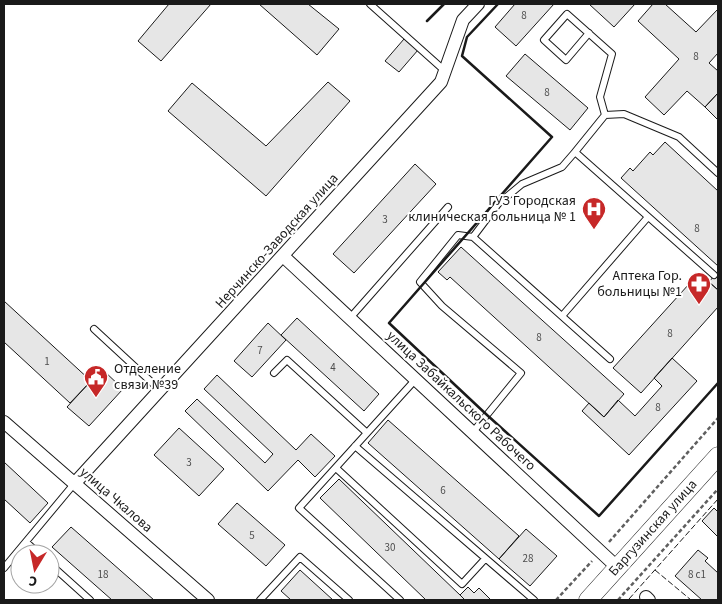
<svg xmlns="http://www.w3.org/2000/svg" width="722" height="604" font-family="'Source Sans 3',sans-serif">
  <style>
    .building { fill: #e6e6e6; stroke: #1a1a1a }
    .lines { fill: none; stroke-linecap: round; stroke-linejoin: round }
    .service-casing { stroke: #1a1a1a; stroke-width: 8 }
    .minor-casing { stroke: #1a1a1a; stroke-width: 14 }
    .secondary-casing { stroke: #1a1a1a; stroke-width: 19 }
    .path { stroke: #5f5f5f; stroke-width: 2.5; stroke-dasharray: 4 2.5; stroke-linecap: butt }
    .service { stroke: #fff; stroke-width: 6 }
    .minor { stroke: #fff; stroke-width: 12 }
    .secondary { stroke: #fff; stroke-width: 18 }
    .fence { stroke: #1a1a1a; stroke-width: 1; stroke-dasharray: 6 2.5; stroke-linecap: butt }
    .wall { stroke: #1a1a1a; stroke-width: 2.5 }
    .labels { text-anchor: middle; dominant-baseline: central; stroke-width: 4; stroke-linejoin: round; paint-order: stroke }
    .number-label { font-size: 11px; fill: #4d4d4d }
    .poi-label { font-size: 14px; fill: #1a1a1a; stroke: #fff; text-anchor: end }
    .street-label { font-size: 14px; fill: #1a1a1a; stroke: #fff }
  </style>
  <rect width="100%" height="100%" fill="#fff"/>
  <path class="building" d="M169,4H211L161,61L138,41Z
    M259,4H308L339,29L317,55Z
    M515,4H554L516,46L495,27Z
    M589,4H635L614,27Z
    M653,4H665L696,32L718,9V53L709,63L718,71V93L705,107L687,91L664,115L645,97L679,59L638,21Z
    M404,39L418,50L399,72L385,61Z
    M525,54L588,108L570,130L506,76Z
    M328,82L350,101L266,196L168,111L192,83L266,146Z
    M718,93V120L705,107Z
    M665,142L718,191V266L621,178L630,168L633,171L650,152L653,155Z
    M415,164L436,184L354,273L333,254Z
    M461,247L624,394L604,417L450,277L447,280L438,272Z
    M718,271V290L709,282Z
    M699,273L718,290V307L641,393L613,368Z
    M4,301L91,381L70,403L4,342Z
    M297,318L379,394L364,411L281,335Z
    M268,323L286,340L252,377L234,361Z
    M672,358L697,381L629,455L582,411L589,403L604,417L618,400L635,416L662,386L654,378Z
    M102,369L123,389L89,426L67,407Z
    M217,375L296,450L311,434L335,456L315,477L298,460L268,491L185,411L197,399L265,463L273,454L204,389Z
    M388,420L519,536L499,559L368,443Z
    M179,428L224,469L199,496L154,455Z
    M4,462L48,503L30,523L4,499Z
    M339,479L460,595L465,600H426L320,498Z
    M237,503L285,545L266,566L218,524Z
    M714,508L718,512V537L702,521Z
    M71,527L154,600H112L52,547Z
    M526,529L557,556L530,586L499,559Z
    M698,550L708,558L705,561L718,573V600H702L675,576Z
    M300,570L333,600H291L281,591Z
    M468,587L474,593L479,588L491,600H465L460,595Z"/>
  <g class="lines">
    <g class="service-casing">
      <path id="service" d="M370,4L445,71
        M589,33L566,60L544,40L567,14L612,54L600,97L605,115
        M575,152L605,115L624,114L679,137L718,173
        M473,237L458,235L420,282L442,306L521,373L473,432
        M562,316L648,217
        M350,318L448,207
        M94,329L160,390
        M610,359L473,237L498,204L522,184L562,167L575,152L714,275
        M274,373L287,360L367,433
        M355,446L534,600
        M336,468L462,584L485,559
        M26,542L39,554
        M50,564L90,600
        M4,568L74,484
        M260,600L300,557L349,600
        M400,600L299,508L416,379"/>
    </g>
    <g class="minor-casing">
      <path id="minor" d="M283,256L618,568
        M4,422L208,600
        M74,484L441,82L463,20L478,4
        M646,597L649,600"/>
    </g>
    <g class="secondary-casing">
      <path id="secondary" d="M588,600L718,456"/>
    </g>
    <path class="path" d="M609,542L718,418
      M556,600L592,561
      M618,600L718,489"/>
    <use href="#service" class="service"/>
    <use href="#minor" class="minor"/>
    <use href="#secondary" class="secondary"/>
    <path class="fence" d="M655,570L691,600
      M629,599L718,499"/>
    <path class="wall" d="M498,4L467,37L462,56L552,137L389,323L487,415L599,516L718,383
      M427,21L444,4"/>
  </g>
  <defs>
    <g id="hospital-pin" transform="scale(1.25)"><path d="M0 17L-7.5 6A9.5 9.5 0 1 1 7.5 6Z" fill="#c62828" stroke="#fff"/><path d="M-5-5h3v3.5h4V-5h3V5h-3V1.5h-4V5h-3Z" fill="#fff"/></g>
    <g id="pharmacy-pin" transform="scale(1.25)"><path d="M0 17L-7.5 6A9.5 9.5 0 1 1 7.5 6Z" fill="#c62828" stroke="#fff"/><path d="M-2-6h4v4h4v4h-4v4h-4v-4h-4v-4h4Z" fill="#fff"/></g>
    <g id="civic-pin" transform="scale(1.25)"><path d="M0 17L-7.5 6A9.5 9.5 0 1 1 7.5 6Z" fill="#c62828" stroke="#fff"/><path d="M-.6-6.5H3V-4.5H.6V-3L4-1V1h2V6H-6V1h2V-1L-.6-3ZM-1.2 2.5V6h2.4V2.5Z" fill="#fff"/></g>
  </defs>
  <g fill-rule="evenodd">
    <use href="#hospital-pin" x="594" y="209"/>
    <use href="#pharmacy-pin" x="699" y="284"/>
    <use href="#civic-pin" x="96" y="377"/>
  </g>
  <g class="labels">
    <g class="number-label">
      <text x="524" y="15">8</text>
      <text x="696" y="56">8</text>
      <text x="547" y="92">8</text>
      <text x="385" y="219">3</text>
      <text x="697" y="228">8</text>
      <text x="670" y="333">8</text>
      <text x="539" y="337">8</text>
      <text x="260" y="350">7</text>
      <text x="47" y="361">1</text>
      <text x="333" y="367">4</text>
      <text x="658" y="407">8</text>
      <text x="189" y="462">3</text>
      <text x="443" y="490">6</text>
      <text x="252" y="535">5</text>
      <text x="390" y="547">30</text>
      <text x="528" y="558">28</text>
      <text x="103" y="574">18</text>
      <text x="697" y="574">8 с1</text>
    </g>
    <g class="poi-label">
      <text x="576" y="201">ГУЗ Городская<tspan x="576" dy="16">клиническая больница № 1</tspan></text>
      <text x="682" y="276">Аптека Гор.<tspan x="682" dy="16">больницы №1</tspan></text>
      <text x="114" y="369" text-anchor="start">Отделение<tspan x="114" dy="16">связи №39</tspan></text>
    </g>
    <g class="street-label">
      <text transform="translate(277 241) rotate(-48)">Нерчинско-Заводская улица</text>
      <text transform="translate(461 401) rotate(43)">улица Забайкальского Рабочего</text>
      <text transform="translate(116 500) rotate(41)">улица Чкалова</text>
      <text transform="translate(653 528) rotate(-48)">Баргузинская улица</text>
    </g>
  </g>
  <rect width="722" height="604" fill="none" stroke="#1a1a1a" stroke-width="10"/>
  <g transform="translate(35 569) rotate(190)"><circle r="24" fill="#ffffff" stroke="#a3a3a3"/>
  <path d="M0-4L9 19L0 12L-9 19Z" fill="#c62828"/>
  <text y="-8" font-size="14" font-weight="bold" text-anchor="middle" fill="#1a1a1a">С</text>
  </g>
</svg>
